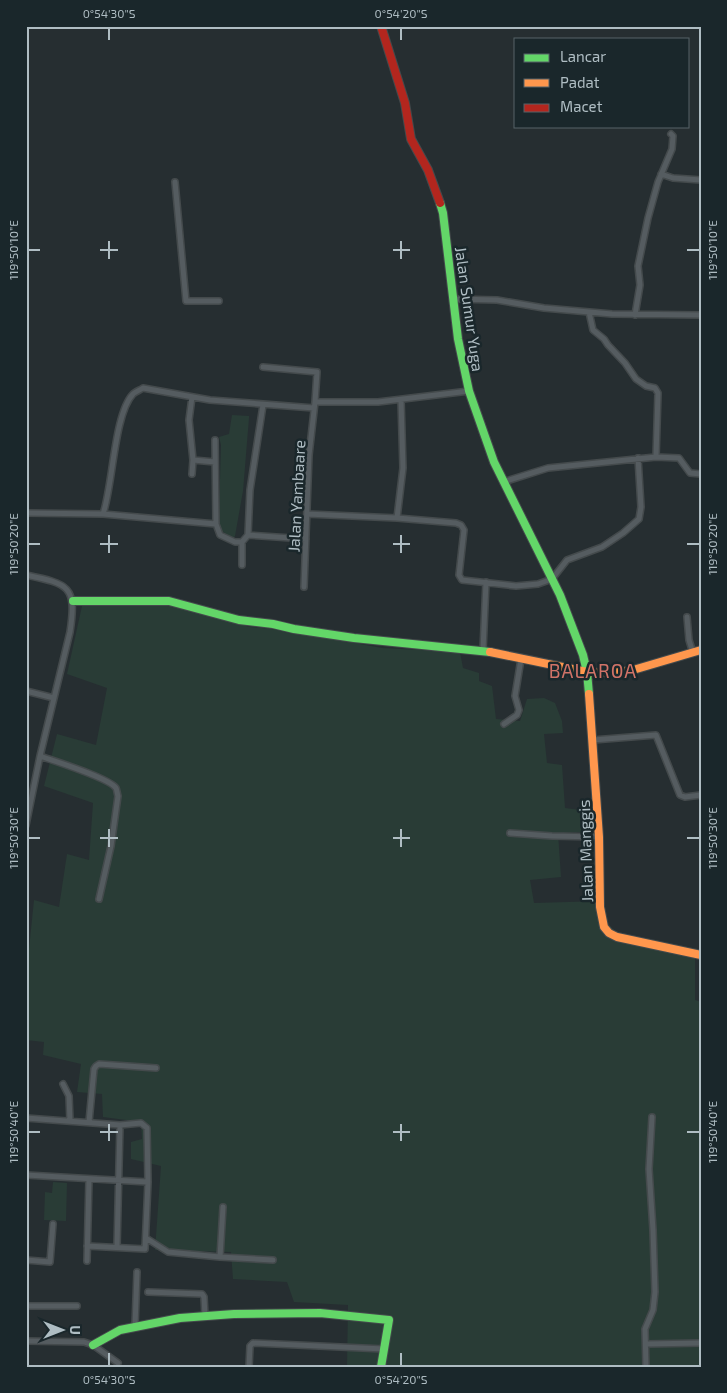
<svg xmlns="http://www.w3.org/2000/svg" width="727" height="1393" font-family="'Exo 2',sans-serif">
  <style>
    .green { fill: #293c36 }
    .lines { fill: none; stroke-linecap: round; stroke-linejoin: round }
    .street-casing { stroke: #444a4c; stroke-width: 8 }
    .fast-casing { stroke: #444a4c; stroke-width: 10 }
    .slow-casing { stroke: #444a4c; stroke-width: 10 }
    .jam-casing { stroke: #444a4c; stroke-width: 10 }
    .street { stroke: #555c60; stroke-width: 5 }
    .fast { stroke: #63d668; stroke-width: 8 }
    .slow { stroke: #ff974d; stroke-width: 8 }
    .jam { stroke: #b3261e; stroke-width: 8 }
    .ticks { fill: none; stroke: #afbdc3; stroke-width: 2 }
    .labels { text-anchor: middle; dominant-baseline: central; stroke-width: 5; stroke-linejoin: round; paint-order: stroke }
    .street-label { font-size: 16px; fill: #afbdc3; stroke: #1a272b }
    .quarter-label { font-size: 19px; letter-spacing: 1px; fill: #d07368; stroke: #1a272b }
    .neatline { fill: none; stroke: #afbdc3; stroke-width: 2 }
    .ticks-label { font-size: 12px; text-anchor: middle; fill: #afbdc3 }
  </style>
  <rect width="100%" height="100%" fill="#262e31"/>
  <path class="green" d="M232,415L249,416V418L243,491L235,536L233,538L220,530L219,515L221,445L219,437L229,434Z
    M166,604L250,627L283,630L382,648L460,652L463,668L479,673V681L492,686L496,719L520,721L527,699L544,698L555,703L562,721L563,733L544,734L547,763L562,765L565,808L580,810L583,832L558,833L561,877L530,880L534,903L602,901L608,924L627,943L695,955V1000L701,1002V1367H347L348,1305L294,1302L287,1282L233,1279L231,1252L155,1250L161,1166L131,1159V1142L142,1139L141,1122L103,1117L102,1094L77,1092L81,1064L43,1055L44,1042L26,1040V978L34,900L59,907L67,854L89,860L93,803L44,786L57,734L96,745L107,688L67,674L82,606Z
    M53,1182L67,1183L66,1221L44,1220L45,1192L52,1193Z"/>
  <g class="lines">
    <g class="street-casing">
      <path id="street" d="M661,174L673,178L701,180
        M175,182L186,301H219
        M453,299L497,300L544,308L612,314L701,315
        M589,312L593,330L604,339L608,345L625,363L636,379L646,386L655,388L658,393L656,457
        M635,315L640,285L638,266L648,218L658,182L672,149L673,136L671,134
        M263,367L317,372L315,402
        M192,397L189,420L193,460L192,474
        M215,440L216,524
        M193,460L215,462
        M503,482L548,468L656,457L679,458L690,473L701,474
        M26,513L103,514L216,524L220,535L235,542H242L248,535L250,490L263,405
        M103,514C113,485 114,414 133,394C135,392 140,390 143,388L210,400L314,408
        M307,514L397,518L403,468L401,400
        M397,518L456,523L461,525L464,530L459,575L462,580L516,586L538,584L552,579L567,560L602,547L623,533L639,519L641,507L638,458
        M248,535L306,539
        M242,542V565
        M26,575C69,584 77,586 70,632L40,756L26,825
        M304,587L309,455L315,402H378L469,391
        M687,617L689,640L693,653
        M483,650L486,582
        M26,691L54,698
        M504,724L517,715L519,710L515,696L521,659
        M593,740L656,735L680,795L685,797L701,795
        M40,756C54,761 109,778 116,788C117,790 117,793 118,796L111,846L99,899
        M510,833L552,836L599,837
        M63,1084L69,1096L70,1121
        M26,1118L120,1125L141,1123L147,1128L148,1182L145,1249L87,1246
        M89,1122L94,1069L96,1066L99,1064L156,1068
        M26,1175L148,1182
        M146,1238L168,1252L220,1257L273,1260
        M117,1247L120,1125
        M220,1257L223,1207
        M26,1260L50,1262L53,1224
        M87,1261L89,1179
        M148,1292L202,1294L204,1297L205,1316
        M26,1306H77
        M135,1326L137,1272
        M26,1341L84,1342L93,1345L118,1363
        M646,1344L701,1343
        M249,1367L250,1346L253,1343L384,1349
        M646,1367L645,1329L653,1310L655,1292L653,1230L649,1169L652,1117"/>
    </g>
    <g class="fast-casing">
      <path id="fast" d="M440,203L443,213L458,339L469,391L494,462L560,595L583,655L587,672L589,694
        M73,601H169L239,620L273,624L294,629L354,638L490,652
        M93,1345L120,1330L180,1318L234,1314L320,1313L389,1320L381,1367"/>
    </g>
    <g class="slow-casing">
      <path id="slow" d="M490,652L587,672L610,673L633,670L701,650
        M589,694L599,837L600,907L604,927L609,933L617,937L701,955"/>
    </g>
    <g class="jam-casing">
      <path id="jam" d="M381,26L405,103L411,139L428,170L440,203"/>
    </g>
    <use href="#street" class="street"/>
    <use href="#fast" class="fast"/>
    <use href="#slow" class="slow"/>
    <use href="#jam" class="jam"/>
  </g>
  <path class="ticks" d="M109,28V40M401,28V40M109,241V259M401,241V259M28,250H40M100,250H118M393,250H410M687,250H700M109,535V553M401,535V553M28,544H40M100,544H118M393,544H410M687,544H700M109,829V847M401,829V847M28,838H40M100,838H118M393,838H410M687,838H700M109,1124V1141M401,1124V1141M28,1132H40M100,1132H118M393,1132H410M687,1132H700M109,1353V1366M401,1353V1366"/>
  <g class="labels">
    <g class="street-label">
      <text transform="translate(470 309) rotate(82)">Jalan Sumur Yuga</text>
      <text transform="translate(296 496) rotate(-87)">Jalan Yambaare</text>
      <text transform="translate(585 851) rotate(-92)">Jalan Manggis</text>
    </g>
    <g class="quarter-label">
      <text x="593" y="670">BALAROA</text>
    </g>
  </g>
  <rect width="727" height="1393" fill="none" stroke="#1a272b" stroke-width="55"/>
  <rect x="514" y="38" width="175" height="90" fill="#1a272b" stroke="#566368"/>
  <rect x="524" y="54" width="25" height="8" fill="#63d668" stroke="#566368"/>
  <text x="560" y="62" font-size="15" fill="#afbdc3">Lancar</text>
  <rect x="524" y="79" width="25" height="8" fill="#ff974d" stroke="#566368"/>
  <text x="560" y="88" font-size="15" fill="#afbdc3">Padat</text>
  <rect x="524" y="104" width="25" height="8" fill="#b3261e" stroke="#566368"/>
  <text x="560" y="112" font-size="15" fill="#afbdc3">Macet</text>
  <g transform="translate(62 1330) rotate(90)" stroke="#1a272b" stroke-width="4" paint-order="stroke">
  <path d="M0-4L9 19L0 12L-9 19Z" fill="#afbdc3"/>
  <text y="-8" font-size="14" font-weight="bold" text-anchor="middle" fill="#afbdc3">U</text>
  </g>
  <rect x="28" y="28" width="672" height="1338" class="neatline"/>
  <g class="ticks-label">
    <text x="109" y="18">0°54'30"S</text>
    <text x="401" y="18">0°54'20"S</text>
    <text transform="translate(713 250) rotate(-90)" y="4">119°50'10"E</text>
    <text transform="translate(14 250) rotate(-90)" y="4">119°50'10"E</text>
    <text transform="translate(713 544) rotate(-90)" y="4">119°50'20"E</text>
    <text transform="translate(14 544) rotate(-90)" y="4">119°50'20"E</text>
    <text transform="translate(713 838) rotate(-90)" y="4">119°50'30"E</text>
    <text transform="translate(14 838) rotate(-90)" y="4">119°50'30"E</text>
    <text transform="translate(713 1132) rotate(-90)" y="4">119°50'40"E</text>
    <text transform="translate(14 1132) rotate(-90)" y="4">119°50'40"E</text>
    <text x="109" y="1384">0°54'30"S</text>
    <text x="401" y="1384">0°54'20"S</text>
  </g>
</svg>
